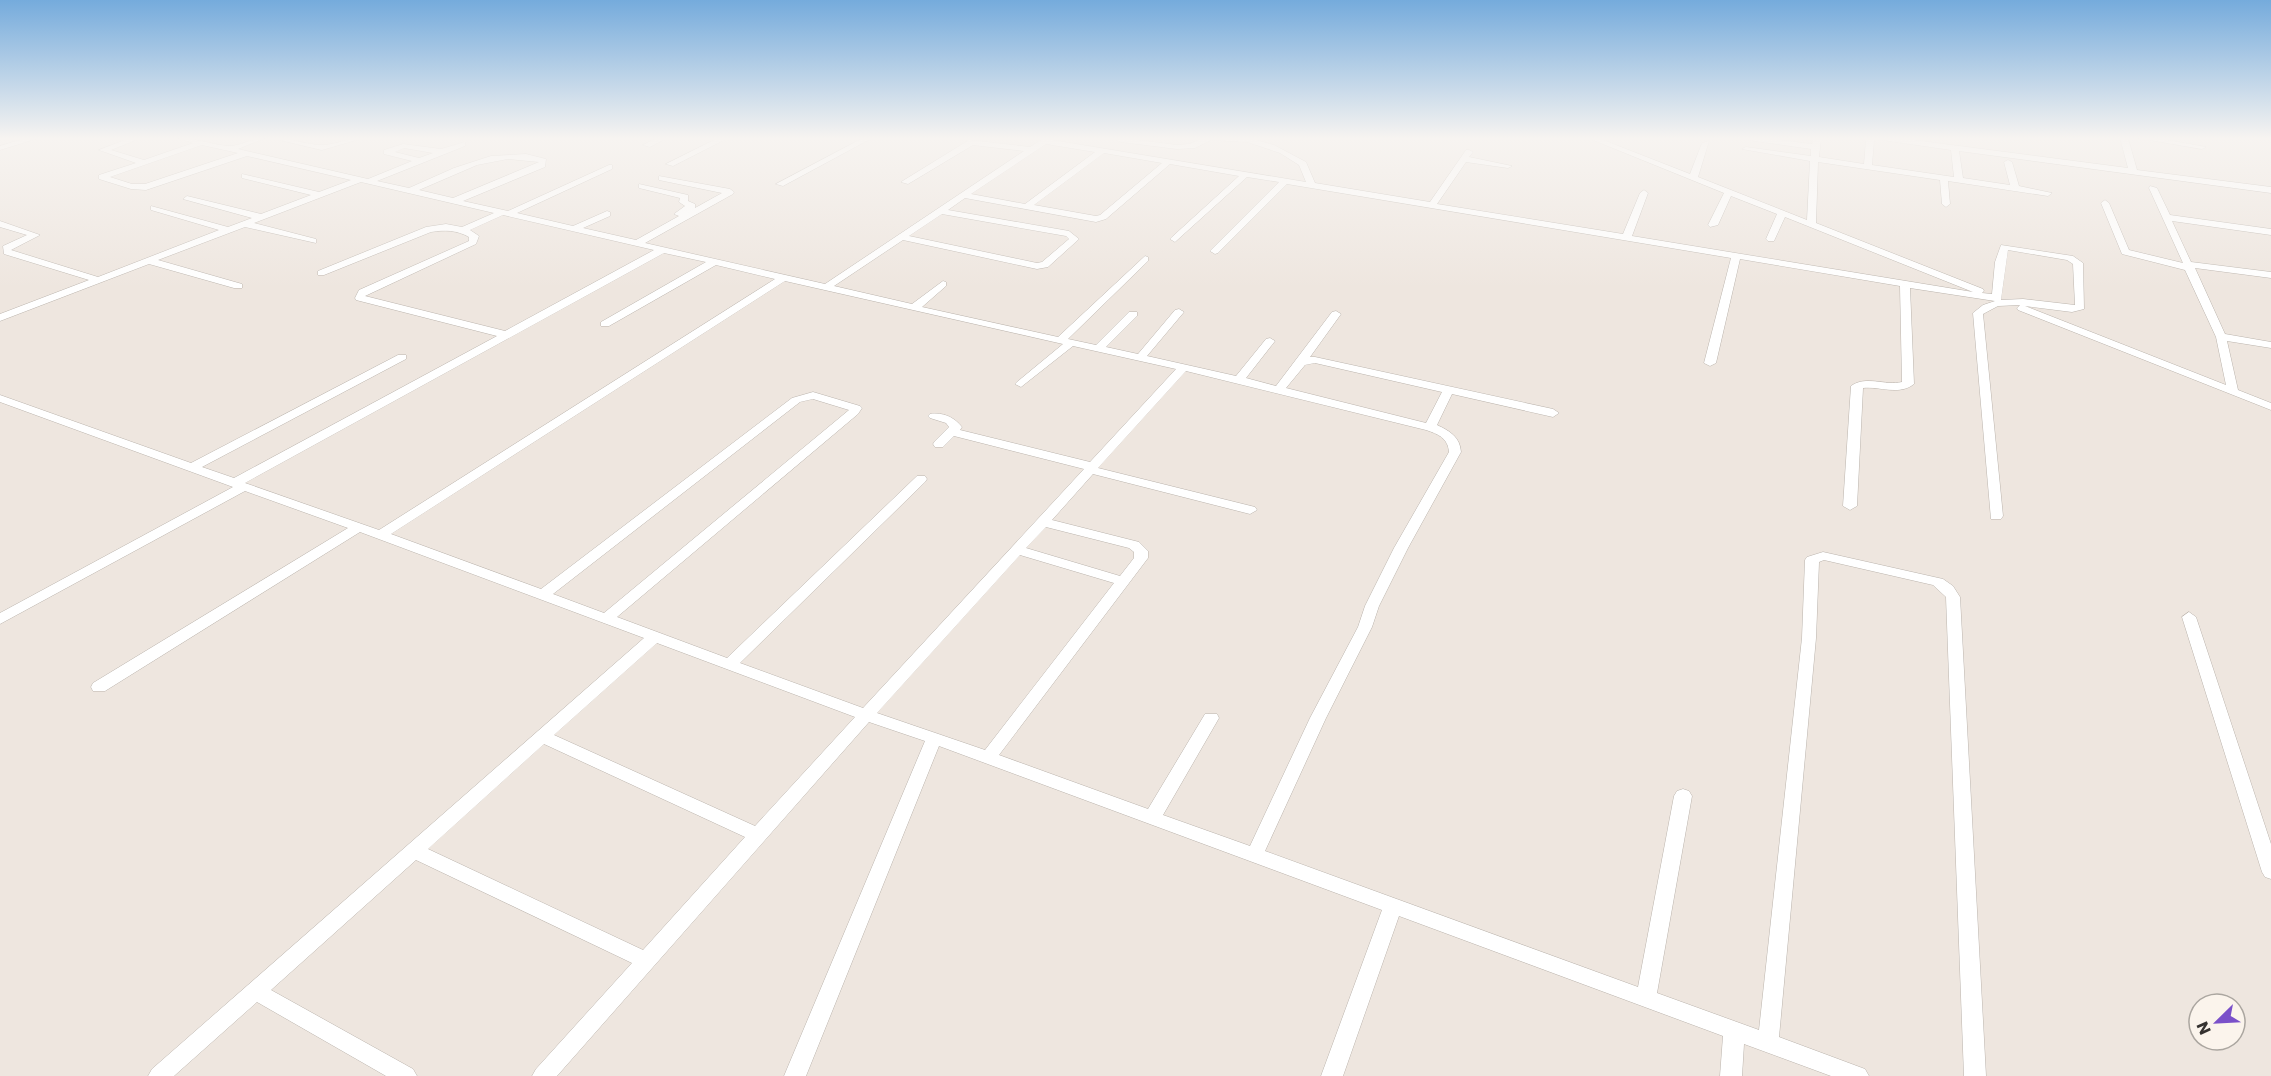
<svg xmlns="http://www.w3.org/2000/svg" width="2271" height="1076" font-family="Poppins,sans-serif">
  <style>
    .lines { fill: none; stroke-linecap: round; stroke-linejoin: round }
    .street-casing { stroke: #bbb4ad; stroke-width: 1 }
    .street { fill: #fff; fill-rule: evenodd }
  </style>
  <rect width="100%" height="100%" fill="#eee6df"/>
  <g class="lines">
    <g class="street-casing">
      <path id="street" d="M27,138H39L0,150V146Z
        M130,138H141L111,150L144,160L193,143L178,138C195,138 210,144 227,146C239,147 252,138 265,138L238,149L368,179L412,161L384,154V150L403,144L441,149L465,142V146L377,181L409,188L454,168L491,156L526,154L546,159L545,167L463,201L508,211L609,165H612V169L517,213L573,226L607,211L610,212V216L583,228L636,240L679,216L674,214L685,206L679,202L680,198L639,188V184L688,195V201L695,204V208L722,193L659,180V176L730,189L734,192L733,194L645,243L825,284L1024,151L973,145L908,184L901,182L969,140L1030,147L1044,138H1053L1052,140L1306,182L1299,165L1280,153L1247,142L1211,140L1195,148L1177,149L1121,142L1117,140L1122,138L1177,145L1189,144L1204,138H1249L1274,145L1306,162L1315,183L1430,202L1466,150H1469L1473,152L1469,157L1512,166L1508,168L1466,162L1437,204L1623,234L1640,193L1644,190L1648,193L1632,236L1973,292L1785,217L1774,241H1768L1766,239L1777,214L1731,196L1718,225L1710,227L1708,225L1724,193L1588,138H1598L1690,174L1702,143L1709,141L1698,177L1807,220L1810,161L1742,149L1746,147L1811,156V149L1748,140L1744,138H1763L1812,144L1813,138H1821L1819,157L1864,164L1866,140L1870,138L1874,140L1872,165L1954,177L1951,150L1882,140L1878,138H1898L2128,168L2120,138H2128L2137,170L2271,187V193L1959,151L1963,178L2010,185L2004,162L2008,160L2012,162L2019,186L2052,193L2048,196L1948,181L1950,204L1946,207L1942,204L1940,180L1818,162L1816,223L1983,289L1984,291L1982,293L1992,294L1995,262L2001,245L2073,256L2083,263L2084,309L2072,312L2025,306L2226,385L2216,337L2185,270L2122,254L2101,203L2105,200L2109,203L2129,250L2183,263L2149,188L2150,186L2157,188L2170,215L2271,229V235L2172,221L2191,262L2271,272V278L2195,268L2225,334L2271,342V348L2227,341L2238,390L2271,403V410L2018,310L2017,308L2020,305L1998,306L1983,314L2003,516L2001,519H1991L1973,313L1983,305L1995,301L1910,288L1914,384C1899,396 1880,386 1863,388L1857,506L1850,510L1843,506L1851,386C1866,375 1885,386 1902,382L1900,286L1740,259L1716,363L1710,366L1704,363L1731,258L1287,184L1218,253L1215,254L1210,251L1279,182L1247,177L1175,242L1170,239L1172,237L1239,176L1170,164L1106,219L1096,222L965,198L948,210L1069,231L1079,239L1048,267L1037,269L903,240L834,286L912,304L943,281L946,282V286L922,307L1058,337L1145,256L1148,257V261L1068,339L1096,345L1129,312H1137V316L1106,347L1138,354L1175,310L1179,309L1184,312L1147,356L1236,376L1266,339L1270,338L1275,341L1246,378L1276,386L1332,312L1336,311L1341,314L1310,357H1315L1553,409L1559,413L1553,417L1452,394L1437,425C1450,431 1460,437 1461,452L1408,548L1379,606L1372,627L1326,718L1265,851L1638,987L1674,796L1677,791L1683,789L1689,791L1692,796L1657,993L1759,1030L1802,638L1805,560L1807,557L1823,552L1943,579L1953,586L1960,597L1986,1076H1964L1946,597L1933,585L1824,560L1819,562L1816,638L1779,1037L1865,1069L1869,1076H1831L1744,1044L1742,1076H1720L1723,1036L1399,916L1343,1076H1321L1382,910L939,746L806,1076H784L925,741L869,722L557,1076H532L536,1069L632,963L416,860L271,990L413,1069L417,1076H386L257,1002L174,1076H148L152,1069L644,638L360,532L105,691H93L91,687L93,683L348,528L245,491L0,624V613L233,487L0,402V395L191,463L398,355H406V359L202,467L234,478L497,336L356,300L355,298L359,290L469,241V237C456,230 445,230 431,232L324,275H318V271L426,227L446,224L462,227L494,213L361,182L254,223L316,239V243L245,227L158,260L242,284V288H234L149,264L0,321V314L89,280L4,254L3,246L27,235L0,227V221L40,235L11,250L98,277L219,230L151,210V206L228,227L252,218L183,199L187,196L261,214L311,195L242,178V174L319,192L351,180L247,156L146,190L131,189L99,179V175L136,163L99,150ZM1046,144L1095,152L1025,204L971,194ZM202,145L238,153L145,184H132L110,177ZM404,148L433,153L419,158L395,152ZM1104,153L1162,163L1100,215L1096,216L1034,205ZM508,159L539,162L453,198L419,190L477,165ZM942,214L1066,236L1069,239L1042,262L1037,263L909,236ZM503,215L654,250L505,331L365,296L476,244L479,236L470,230ZM2008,250L2067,260L2073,264L2075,305L2023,299L2001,300ZM664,253L706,262L601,322V326H609L716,265L775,279L379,530L245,483ZM785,281L1063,344L1017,382L1015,384L1021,387L1073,346L1176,369L1090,462L960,430L962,427C954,417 943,412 930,414L928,416L930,418L946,423L949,427L935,441L933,444L935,447H943L954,436L1084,469L863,708L740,663L925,482L927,479L925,476H917L727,658L617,617L858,414L862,408L860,406L813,392L792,398L541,589L391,534ZM1315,363L1442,392L1426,423L1286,388L1305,365ZM1186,371L1426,430C1438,434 1448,438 1449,452L1394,548L1365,606L1358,627L1310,718L1250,846L1163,815L1219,718L1217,714H1205L1148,809L999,755L1148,558V551L1139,542L1052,520L1093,474L1250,514L1257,510L1255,507L1098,468ZM813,399L849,410L604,613L553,594L800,402ZM1046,527L1129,548L1134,552V558L1120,576L1026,548ZM1020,555L1114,583L985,750L877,713ZM657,643L855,717L755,826L554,735ZM544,744L745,837L643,950L428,849Z
        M271,138C288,137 303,144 320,145C334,146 348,137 363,138L322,150Z
        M657,138H667L650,147L643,145Z
        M718,138H728L673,166L666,164Z
        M863,138H872L783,186L776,184Z
        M2138,138H2156L2206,147L2202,149Z
        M2189,612L2196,617L2271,844V879L2265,877L2262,872L2182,617Z"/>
    </g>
    <use href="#street" class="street"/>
  </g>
  <linearGradient id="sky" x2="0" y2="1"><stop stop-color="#75abdc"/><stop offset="0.48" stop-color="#f7f4f1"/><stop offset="1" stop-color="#f7f4f1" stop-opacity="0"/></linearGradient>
  <rect width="2271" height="288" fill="url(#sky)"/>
  <g transform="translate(2217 1022) rotate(246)"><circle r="28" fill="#fbf4ec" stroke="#aba6a0" stroke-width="1.5"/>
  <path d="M0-4.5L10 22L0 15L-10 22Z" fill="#7a50c9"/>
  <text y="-9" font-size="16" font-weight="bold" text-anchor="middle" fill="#34312f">N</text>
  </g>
</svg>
